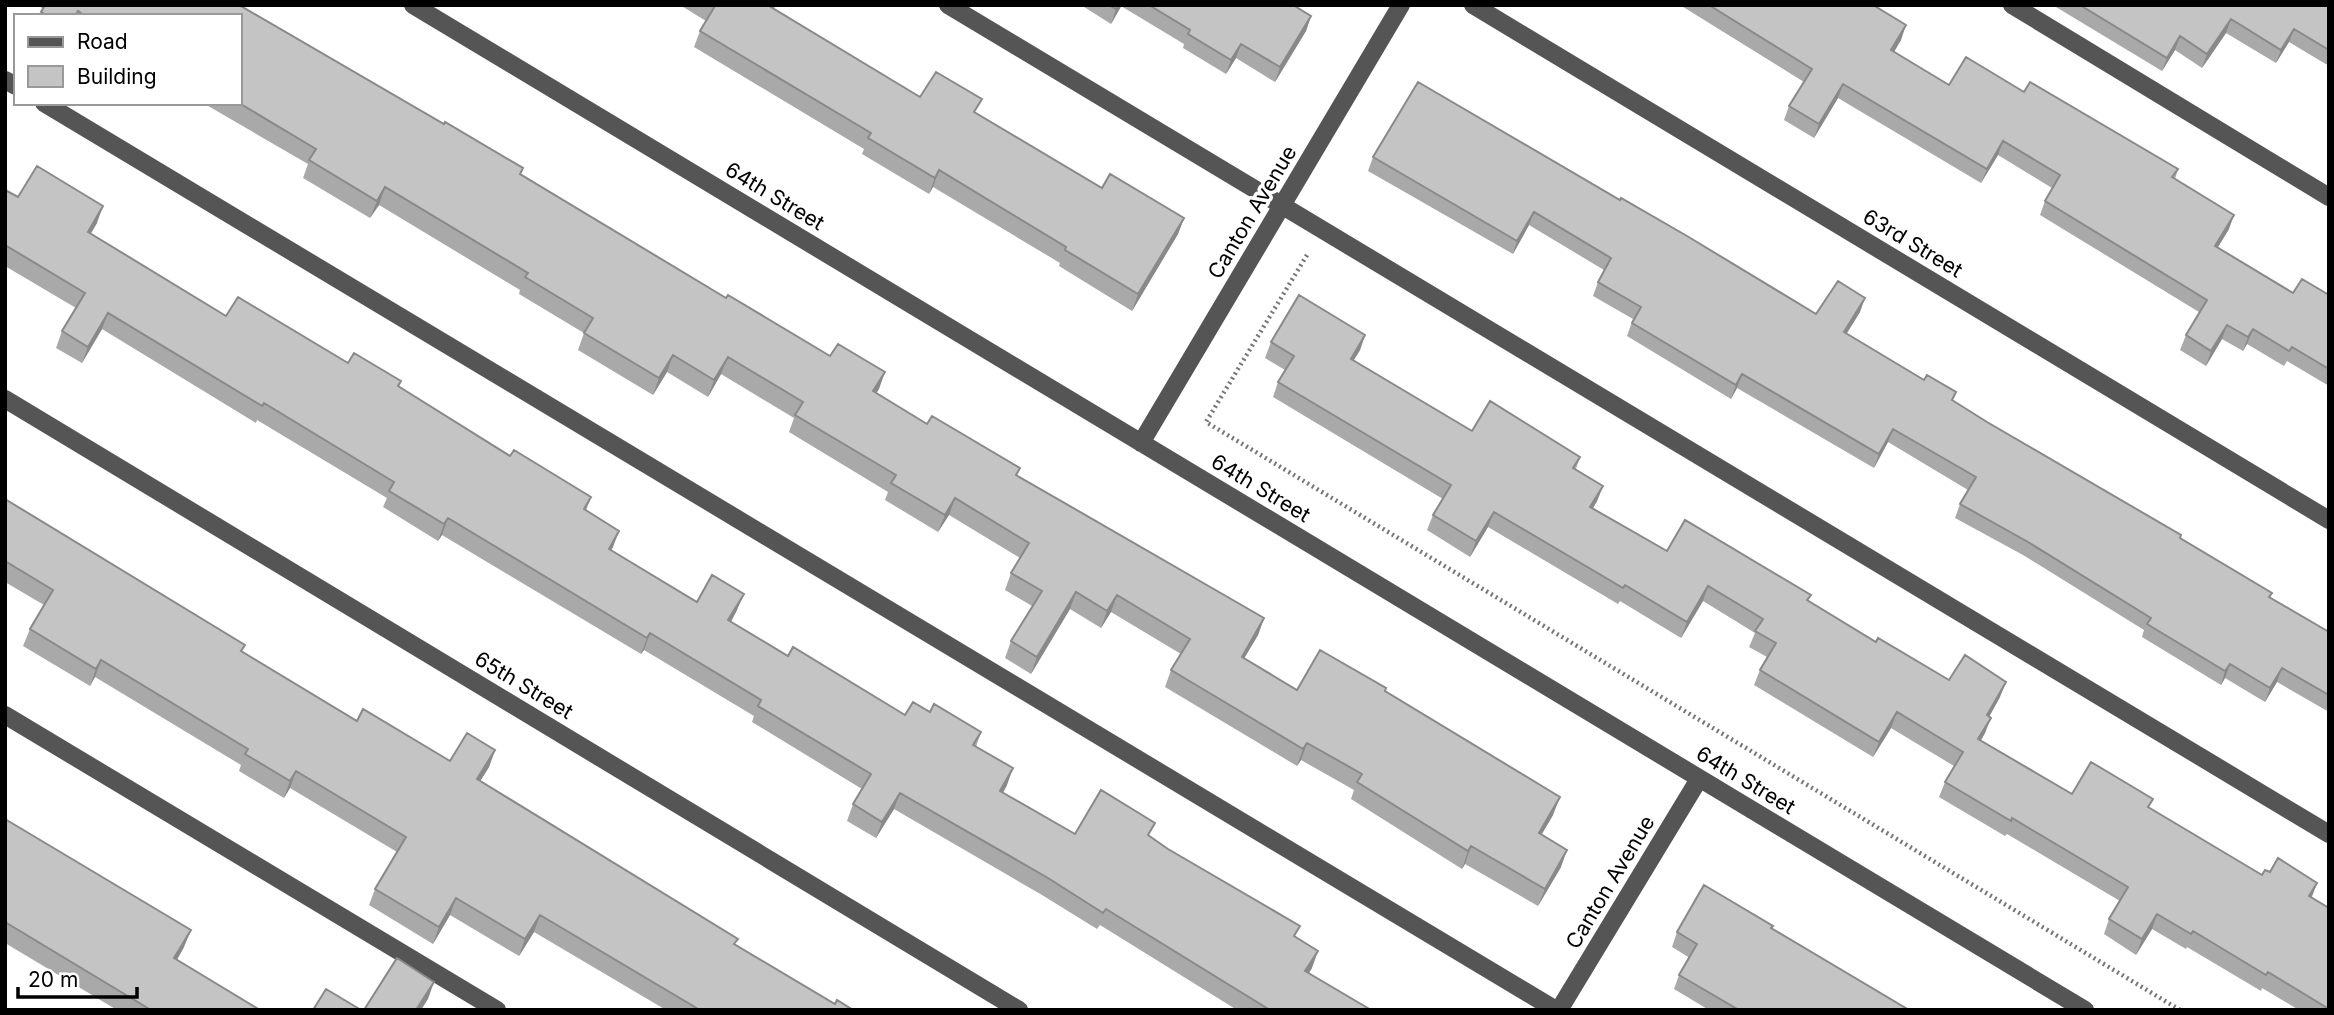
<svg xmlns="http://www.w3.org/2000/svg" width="2334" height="1015" font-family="Inter,sans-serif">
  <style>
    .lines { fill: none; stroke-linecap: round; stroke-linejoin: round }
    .path { stroke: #777; stroke-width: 4.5; stroke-dasharray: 2 3.5; stroke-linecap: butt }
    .minor { stroke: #555; stroke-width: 18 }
    .wall { fill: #a9a9a9 }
    .shaded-wall { fill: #898989 }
    .building { fill: #c4c4c4; stroke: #898989; stroke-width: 2 }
    .labels { text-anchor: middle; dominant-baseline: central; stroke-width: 7; stroke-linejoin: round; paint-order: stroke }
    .street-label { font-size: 21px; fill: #000; stroke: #fff }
  </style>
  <rect width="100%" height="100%" fill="#fff"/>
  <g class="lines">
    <path class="path" d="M1307,255L1206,422L2180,1010"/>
    <path class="minor" d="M413,5L2085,1010
      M948,5L2329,834
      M1473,5L2329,520
      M2012,5L2329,197
      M5,80L16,86
      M44,103L1556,1010
      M5,399L1019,1010
      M1141,443L1401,5
      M5,715L497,1010
      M1559,1010L1699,779"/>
  </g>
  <path class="wall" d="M38,5H240L444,124L523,168L521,174L726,298L830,356L885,372L876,393L927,424L1020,468L1017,476L1264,618L1258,635L1244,658L1297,690L1385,691L1553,815L1541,835L1561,867L1538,906L1465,864L1462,869L1351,799L1354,790L1301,760L1297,766L1165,687L1171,670L1181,654L1111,612L1101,628L1070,609L1031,674L1005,658L1011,641L1032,606L1005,590L1011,573L1020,558L949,515L938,532L885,500L888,492L789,432L794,418L721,374L708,397L667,372L653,395L578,350L584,333L519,294L520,290L379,205L370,218L303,178L308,164L203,103H240V16H40L43,9Z
    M680,5H776L774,9L920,97L977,113L1102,188L1184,218L1178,234L1132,311L1059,266L1060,263L933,187L929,194L862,154L864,149L694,47L700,31L706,21Z
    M1081,5H1293L1311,16L1306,31L1275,82L1236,58L1226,74L1183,48L1184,44L1121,6L1111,24Z
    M1680,5H1873L1901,40L1894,52L1949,85L2024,92L2178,169L2175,179L2229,229L2218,247L2293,293L2329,295V386L2287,361L2284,366L2247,344L2243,351L2222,339L2206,366L2180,350L2186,335L2199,312L2040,215L2045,201L2052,188L1998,155L1981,183L1838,98L1814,138L1784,120L1789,106L1804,82Z
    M2057,5H2329V66L2289,42L2276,63L2226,33L2202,68L2175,50L2162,71L2056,7Z
    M1418,82L1816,314L1860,312L1846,334L1987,422L2272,593L2270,598L2329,632V712L2277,682L2265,702L2225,678L2221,685L2142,637L2144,630L2023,555L1955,518L1960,504L1968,490L1888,442L1874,468L1737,388L1731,399L1627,336L1633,319L1593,296L1598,282L1604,270L1529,225L1513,254L1368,171L1373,157Z
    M5,190L18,197L97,223L90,234L226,316L348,363L401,381L399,387L510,456L591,497L586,511L613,547L611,551L697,602L737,610L731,622L788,656L905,715L930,712L981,732L976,747L1007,785L1003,793L1075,834L1150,837L1296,938L1312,968L1309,973L1371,1010H1237L1100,925L1097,929L1042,895L894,809L876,838L847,821L853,804L862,789L752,722L754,716L644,650L641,654L442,535L438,541L383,507L387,498L257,420L256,423L102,329L82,363L56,348L62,331L76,308L5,266Z
    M1365,335L1360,350L1354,360L1472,431L1580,457L1576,469L1603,486L1597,501L1593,508L1667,551L1811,595L1808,601L1876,642L1949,680L2000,697L1989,717L1985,733L1981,740L2072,794L2150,808L2262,875L2270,872L2317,883L2312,897L2329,908V1010H2299L2262,988L2261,991L2187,947L2186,949L2152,929L2136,955L2104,934L2109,919L2120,901L2007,834L2005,836L1939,797L1945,782L1954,766L1891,728L1873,757L1754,685L1760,670L1767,657L1749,647L1755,633L1703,601L1681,638L1620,601L1618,604L1488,527L1470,557L1427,530L1433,515L1443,499L1273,397L1278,382L1285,370L1265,358L1271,342Z
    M5,499L243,652L357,721L450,761L495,750L489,767L480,781L735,944L835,1004L853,1010H666L534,932L519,956L450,915L433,944L369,905L375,889L397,852L290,788L284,798L239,771L241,765L95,677L90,686L23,646L30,629L44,605L5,582Z
    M5,819L184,947L177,960L260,1010H117L5,943Z
    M1772,928L1909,1010H1709L1674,989L1679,975L1690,958L1672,947L1677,932Z"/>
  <path class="shaded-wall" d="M1118,5H1122L1111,24L1116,9Z
    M1311,16L1306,31L1275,82L1280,67Z
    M2231,19L2226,33L2202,68L2207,54Z
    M1906,25L1901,40L1886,65L1891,50Z
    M2294,29L2289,42L2276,63L2281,50Z
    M2180,36L2175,50L2162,71L2167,58Z
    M1241,44L1236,58L1226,74L1231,60Z
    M1843,84L1838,98L1814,138L1819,124Z
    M2003,141L1998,155L1981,183L1987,169Z
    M939,170L933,187L929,194L935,178Z
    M385,187L379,205L370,218L377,201Z
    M103,206L97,223L82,249L88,232Z
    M1534,212L1529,225L1513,254L1517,241Z
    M2234,215L2229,229L2210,260L2215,246Z
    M1184,218L1178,234L1132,311L1138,294Z
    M1865,298L1860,312L1839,346L1844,332Z
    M108,313L102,329L82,363L88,347Z
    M2227,325L2222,339L2206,366L2211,351Z
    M2253,329L2247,344L2243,351L2248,337Z
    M1365,335L1360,350L1345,374L1351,359Z
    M673,355L667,372L653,395L659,378Z
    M728,357L721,374L708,397L714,380Z
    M885,372L879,389L867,409L873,391Z
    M1742,374L1737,388L1731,399L1736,385Z
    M1893,429L1888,442L1874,468L1879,454Z
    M1603,486L1597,501L1585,522L1590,507Z
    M955,498L949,515L938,532L945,515Z
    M1494,512L1488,527L1470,557L1476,541Z
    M448,518L442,535L438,541L444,524Z
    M619,531L613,547L602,566L609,549Z
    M1708,586L1703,601L1681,638L1687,622Z
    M1076,592L1070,609L1031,674L1037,657Z
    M744,594L737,610L722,637L728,620Z
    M1117,595L1111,612L1101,628L1107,611Z
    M1264,618L1258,635L1235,674L1242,657Z
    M650,633L644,650L641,654L647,638Z
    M101,660L95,677L90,686L96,669Z
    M2230,664L2225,678L2221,685L2225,671Z
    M2282,668L2277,682L2265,702L2270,688Z
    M2006,682L2000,697L1981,731L1987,715Z
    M1897,712L1891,728L1873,757L1879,742Z
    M1991,718L1985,733L1973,754L1978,739Z
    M1307,743L1301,760L1297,766L1303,749Z
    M495,750L489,767L471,796L477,779Z
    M1013,768L1007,785L994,808L1000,791Z
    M296,771L290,788L284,798L290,781Z
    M900,793L894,809L876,838L882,822Z
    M1560,797L1553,815L1532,851L1539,833Z
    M1471,846L1465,864L1462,869L1468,851Z
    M1567,850L1561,867L1538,906L1545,889Z
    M2317,883L2311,898L2309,896Z
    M456,898L450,915L433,944L439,927Z
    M2157,914L2152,929L2136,955L2142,939Z
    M540,915L534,932L519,956L525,939Z
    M191,930L184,947L168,975L174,958Z
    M1318,951L1312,968L1299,987L1305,971Z
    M434,982L428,999L421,1010H416Z"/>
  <path class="building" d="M45,5H239L444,124L445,122L523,168L520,174L726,298L728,295L830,356L838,344L885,372L873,391L927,424L932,416L1020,468L1016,475L1264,618L1242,657L1297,690L1320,650L1386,688L1385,691L1560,797L1539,833L1567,850L1545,889L1471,846L1468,851L1357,782L1362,774L1307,743L1303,749L1171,670L1190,639L1117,595L1107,611L1076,592L1037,657L1011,641L1042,591L1011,573L1029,543L955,498L945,515L891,483L896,475L795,415L803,402L728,357L714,380L673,355L659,378L584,333L593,318L525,277L528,273L385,187L377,201L309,160L316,149L239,103L240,16H85L78,11L75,16H48L41,12Z
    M713,5H772L771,7L920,97L936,72L982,99L974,112L1102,188L1110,174L1184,218L1138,294L1065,250L1066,247L939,170L935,178L868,138L871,133L700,31L715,6Z
    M1109,5H1118L1116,9Z
    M1149,5H1293L1311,16L1280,67L1241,44L1231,60L1188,34L1190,30Z
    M1709,5H1873L1906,25L1891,50L1949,85L1966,57L2024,92L2030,82L2178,169L2172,177L2234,215L2215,246L2293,293L2302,279L2329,295V369L2292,347L2289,351L2253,329L2248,337L2227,325L2211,351L2186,335L2207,300L2045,201L2060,175L2003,141L1987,169L1843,84L1819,124L1789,106L1812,69Z
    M2080,5H2329V50L2294,29L2281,50L2231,19L2207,54L2180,36L2167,58Z
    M1418,82L1620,200L1621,198L1687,236L1816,314L1838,281L1865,298L1844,332L1924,380L1927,375L1956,392L1952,400L1987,422L2181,535L2180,538L2272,593L2269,597L2329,632V695L2282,668L2270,688L2230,664L2225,671L2147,624L2151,618L2028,542L1960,504L1976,477L1893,429L1879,454L1742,374L1736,385L1632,323L1641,307L1598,282L1611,258L1534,212L1517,241L1373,157Z
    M37,166L103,206L88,232L226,316L238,297L348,363L354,353L401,381L398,386L510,456L514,450L591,497L584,509L619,531L609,549L697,602L712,575L744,594L728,620L788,656L793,647L905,715L913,702L930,712L934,704L981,732L973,745L1013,768L1000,791L1075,834L1101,790L1155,823L1148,835L1168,849L1300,926L1294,936L1318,951L1305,971L1371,1010H1270L1106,909L1103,913L1048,878L900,793L882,822L853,804L871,774L758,706L761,700L650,633L647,638L448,518L444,524L389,491L394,482L264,403L262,406L108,313L88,347L62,331L85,293L5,245V190L18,197Z
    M1299,295L1365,335L1351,359L1472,431L1490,401L1580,457L1573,468L1603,486L1590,507L1667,551L1685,520L1811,595L1807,600L1876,642L1878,638L1949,680L1965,655L2006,682L1987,715L1991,718L1978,739L2072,794L2091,762L2153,799L2148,807L2262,875L2265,870L2270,872L2278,858L2317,883L2309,896L2329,908V1009L2268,972L2266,975L2193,931L2191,934L2157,914L2142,939L2109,919L2128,887L2012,818L2011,821L1945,782L1963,752L1897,712L1879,742L1760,670L1776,643L1755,631L1763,619L1708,586L1687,622L1625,585L1623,588L1494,512L1476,541L1433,515L1451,485L1278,382L1294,356L1271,342Z
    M5,499L245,645L241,651L357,721L363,709L450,761L467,733L495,750L477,779L738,939L734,944L835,1004L837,1000L853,1010H700L540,915L525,939L456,898L439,927L375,889L406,837L296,771L290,781L245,754L248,749L101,660L96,669L30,629L53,590L5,561Z
    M5,819L191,930L174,958L260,1010H151L5,922Z
    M1704,885L1773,926L1771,928L1909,1010H1739L1679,975L1697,944L1677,932Z
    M397,958L434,982L416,1010H364Z
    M326,989L361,1010H313Z"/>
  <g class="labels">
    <g class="street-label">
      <text transform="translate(775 196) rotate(31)">64th Street</text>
      <text transform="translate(1252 212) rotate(-59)">Canton Avenue</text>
      <text transform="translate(1913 243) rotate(31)">63rd Street</text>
      <text transform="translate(1261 488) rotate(31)">64th Street</text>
      <text transform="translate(524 685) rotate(31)">65th Street</text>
      <text transform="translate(1746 780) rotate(31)">64th Street</text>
      <text transform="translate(1610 882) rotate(-59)">Canton Avenue</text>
    </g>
  </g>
  <rect width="2334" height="1015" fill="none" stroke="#000000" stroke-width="14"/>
  <rect x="14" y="14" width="228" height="91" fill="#ffffff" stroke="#999999" stroke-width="2"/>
  <rect x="28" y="37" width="35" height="10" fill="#555555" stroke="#999999" stroke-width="2"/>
  <text x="77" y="49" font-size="21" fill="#000000">Road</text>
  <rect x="28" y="66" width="35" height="21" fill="#c4c4c4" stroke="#999999" stroke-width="2"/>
  <text x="77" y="84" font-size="21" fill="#000000">Building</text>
  <path d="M18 987v10h119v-10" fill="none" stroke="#000000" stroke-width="3.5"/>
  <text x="28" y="987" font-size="21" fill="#000000" stroke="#ffffff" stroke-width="5" paint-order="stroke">20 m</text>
</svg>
